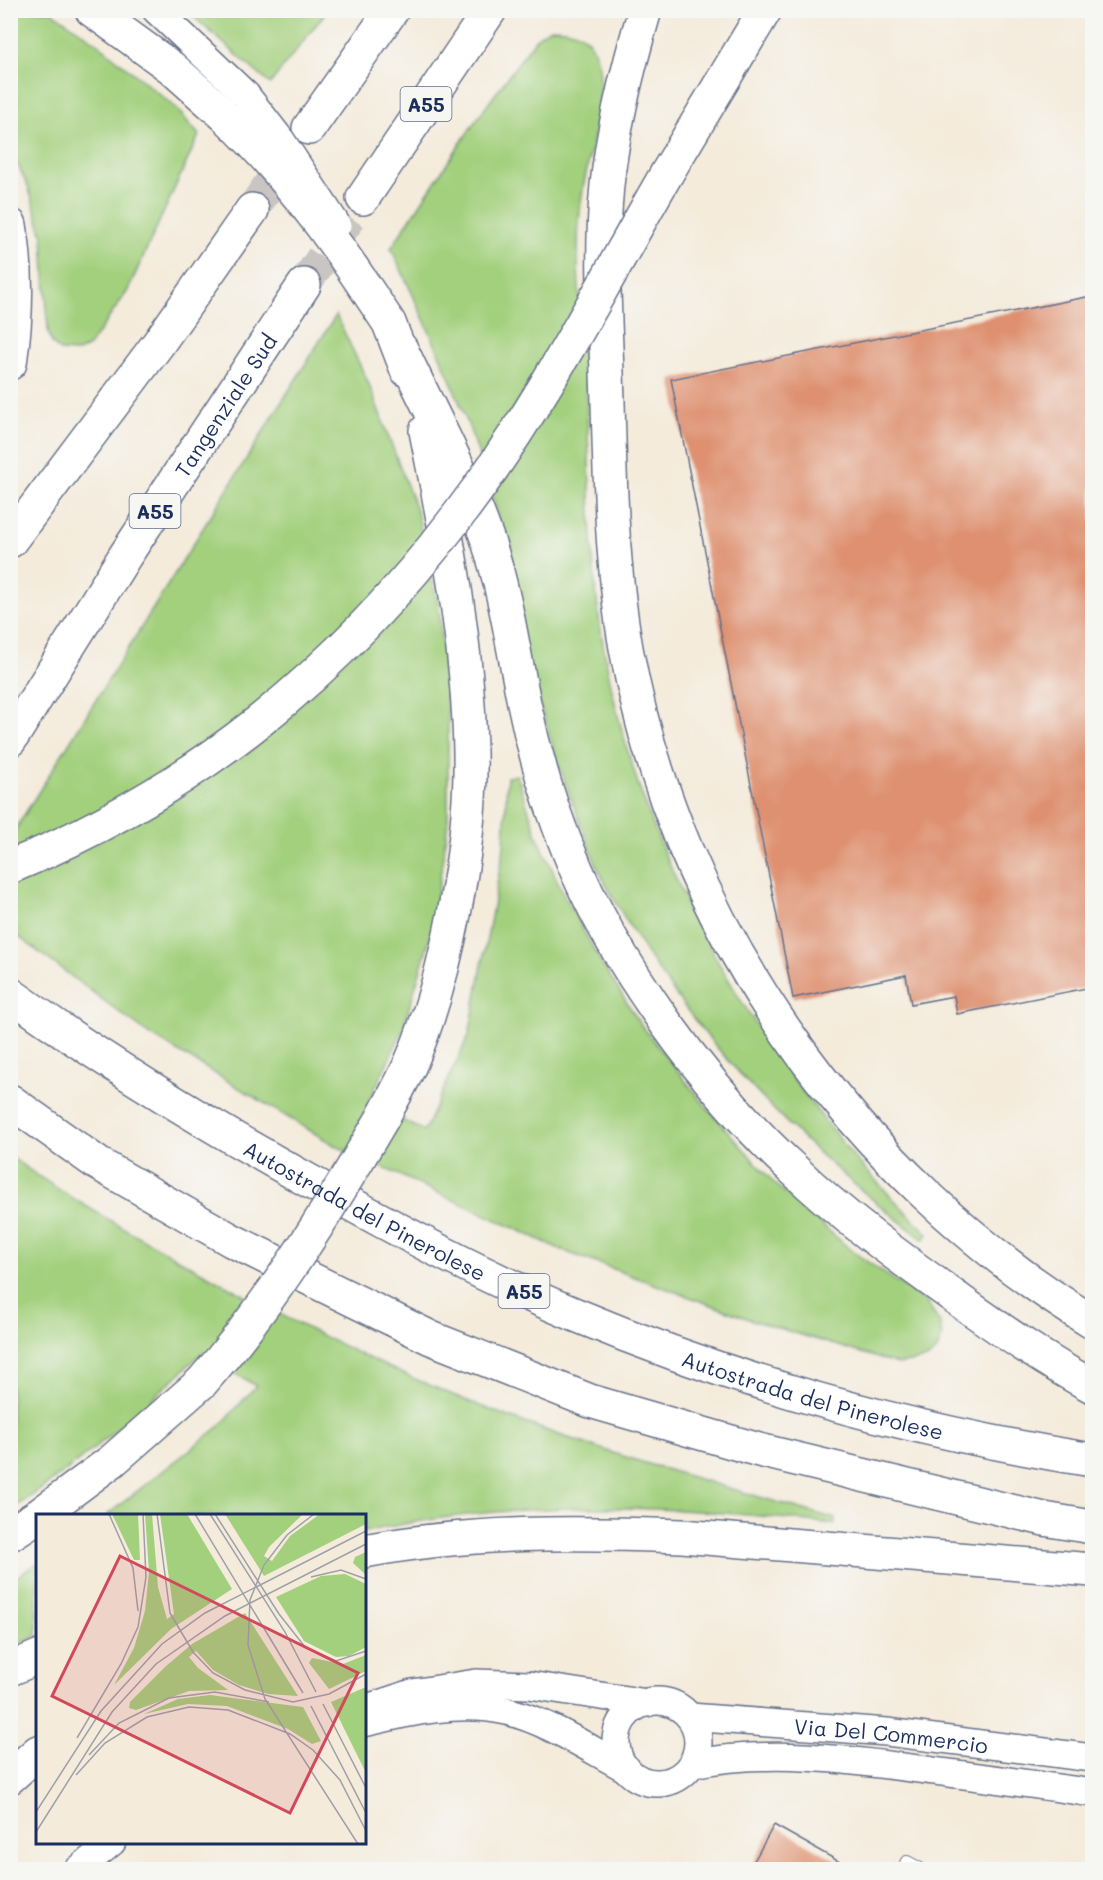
<svg xmlns="http://www.w3.org/2000/svg" width="1103" height="1880" font-family="Mali,sans-serif">
  <style>
    .green { fill: #a3d07d; stroke: #5f806e; stroke-width: 1.5 }
    .building { fill: #de9070 }
    .lines { fill: none; stroke-linecap: round; stroke-linejoin: round }
    .highway-tunnel { stroke: #c9c5c2; stroke-width: 33; stroke-dasharray: 33 16; stroke-linecap: butt }
    .lane-casing { stroke: #67718a; stroke-width: 16 }
    .street-casing { stroke: #67718a; stroke-width: 30 }
    .highway-casing { stroke: #67718a; stroke-width: 36 }
    .lane { stroke: #fff; stroke-width: 14 }
    .street { stroke: #fff; stroke-width: 27 }
    .highway { stroke: #fff; stroke-width: 33 }
    .street-bridge-casing { stroke: #67718a; stroke-width: 30; stroke-linecap: butt }
    .highway-bridge-casing { stroke: #67718a; stroke-width: 36; stroke-linecap: butt }
    .street-bridge { stroke: #fff; stroke-width: 27 }
    .highway-bridge { stroke: #fff; stroke-width: 33 }
    .labels { text-anchor: middle; dominant-baseline: central; stroke-width: 6; stroke-linejoin: round; paint-order: stroke }
    .shield { fill: #f6f6f2; stroke: #5d6b8a; stroke-width: 1.5 }
    .shield-label { font-size: 20px; font-weight: bold; fill: #1b2f5e }
    .street-label { font-size: 21px; fill: #1b2f5e; stroke: #f6f6f2 }
    .inset-road { fill: none; stroke: #9da0a9; stroke-width: 1.5 }
    .view { fill: #d1495b; fill-opacity: 0.15; stroke: #d1495b; stroke-width: 3 }
    .inset-edge { fill: none; stroke: #1b2f5e; stroke-width: 3 }
  </style>
  <rect width="100%" height="100%" fill="#f6f6f2"/>
  <filter id="ink" filterUnits="userSpaceOnUse"><feTurbulence type="fractalNoise" baseFrequency=".0167" numOctaves="2"/><feDisplacementMap in="SourceGraphic" scale="12" xChannelSelector="R" yChannelSelector="G"/><feConvolveMatrix kernelMatrix="1 2 1 2 8 2 1 2 1" color-interpolation-filters="sRGB"/></filter>
  <filter id="wash" filterUnits="userSpaceOnUse"><feTurbulence type="fractalNoise" baseFrequency=".008" numOctaves="4" result="noise"/><feDisplacementMap in="SourceGraphic" scale="24" xChannelSelector="R" yChannelSelector="G"/><feGaussianBlur stdDeviation="1.35" result="paint"/><feColorMatrix in="noise" values="0 0 0 0 0 0 0 0 0 0 0 0 0 0 0 0 0 1.4 0 .05"/><feComposite in="paint" operator="in"/></filter>
  <g filter="url(#wash)">
    <rect width="100%" height="100%" fill="#f4ebdb"/>
    <path class="green" d="M11,10L51,11L97,43L176,108L199,135L127,292L89,346L78,352L60,351L52,343L48,331L43,236L28,186L11,151Z
      M187,11H327L270,84Z
      M550,28C568,28 586,31 594,50C612,90 586,159 581,202C575,249 579,295 583,342C592,442 586,544 603,644C634,831 726,1000 845,1146C870,1177 900,1205 928,1234L924,1240C792,1141 680,1025 603,879C594,862 588,842 581,825C559,769 541,712 526,654C516,612 511,570 501,528C476,430 434,340 391,248L472,126L537,37Z
      M336,315L368,382L417,512L439,607L448,720V822L432,931L402,1032L368,1103L424,1131L469,1035L504,847L507,777L517,775L538,838L563,893L599,959L641,1025L708,1109L774,1183L852,1251L926,1302L940,1323L942,1337L937,1350L927,1359L898,1364L755,1321L564,1251L336,1146L147,1033L11,931L10,840L18,825Z
      M11,1157C65,1196 123,1228 182,1261C268,1309 355,1355 446,1392C572,1445 705,1481 836,1519L834,1524C676,1505 521,1497 365,1532L364,1516L107,1515L220,1426L256,1386L202,1353C142,1409 79,1465 11,1510Z
      M37,1563V1636L11,1647V1581Z"/>
    <g id="blocks">
      <path class="building" d="M1092,296V987L957,1014L954,996L911,1004L906,975L793,998L671,379Z
        M774,1825L854,1870H749Z"/>
    </g>
  </g>
  <g filter="url(#ink)">
    <use href="#blocks" fill-opacity="0" stroke="#67718a" stroke-width="1.5"/>
    <g class="lines">
      <path class="highway-tunnel" d="M252,210L294,149
        M304,285L363,198"/>
      <g class="lane-casing">
        <path id="lane" d="M907,1863L920,1870"/>
      </g>
      <g class="street-casing">
        <g id="street">
          <path d="M156,10L246,95"/>
          <circle cx="657" cy="1742" r="41"/>
          <path d="M364,1709L412,1693L476,1683L529,1685L647,1703"/>
          <path id="s1" d="M690,1717L887,1732L1092,1758"/>
          <path d="M364,1723C408,1712 462,1700 506,1711C548,1721 589,1749 627,1769"/>
          <path d="M692,1764C771,1748 853,1760 933,1771C986,1778 1040,1785 1092,1793"/>
          <path d="M78,1870L112,1842"/>
        </g>
      </g>
      <g class="highway-casing">
        <g id="highway">
          <path d="M92,10L172,68L228,118"/>
          <path d="M645,10C628,67 613,126 607,185C600,257 606,330 608,402C610,483 612,568 626,648C676,926 852,1175 1092,1322"/>
          <path d="M309,128L392,10"/>
          <path d="M667,173L765,10"/>
          <path d="M363,198L490,10"/>
          <path d="M10,225C18,271 17,316 10,363"/>
          <path d="M363,284L389,323L407,370"/>
          <path d="M401,349C430,411 464,473 487,538C505,591 513,648 524,703C534,753 550,805 569,852C612,961 707,1090 793,1169C842,1216 900,1258 956,1298C1000,1329 1045,1361 1092,1386"/>
          <path d="M10,541L158,344L252,210"/>
          <path id="s2" d="M10,740L125,556L304,285"/>
          <path id="s3" d="M10,994C106,1063 206,1124 309,1181C396,1229 484,1277 576,1315C741,1384 916,1432 1092,1460"/>
          <path d="M10,1101L97,1163L231,1240L431,1338L590,1401L759,1450L1044,1519L1092,1527"/>
          <path d="M382,1119C391,1102 401,1084 409,1067C447,980 472,845 470,751C468,643 447,536 426,431"/>
          <path d="M38,1516L112,1461L202,1382"/>
          <path d="M10,1534L38,1516"/>
          <path d="M364,1551C470,1531 575,1532 682,1536L1092,1570"/>
          <path d="M10,1669L38,1657"/>
          <path d="M10,1777L38,1752"/>
        </g>
      </g>
      <use href="#lane" class="lane"/>
      <use href="#street" class="street"/>
      <use href="#highway" class="highway"/>
      <g class="street-bridge-casing">
        <path id="street-bridge" d="M246,95L281,140L337,225"/>
      </g>
      <g class="highway-bridge-casing">
        <path id="highway-bridge" d="M228,118C280,168 323,224 363,284
          M10,867C195,791 340,672 460,513C540,408 601,287 667,173
          M202,1382C273,1301 328,1211 382,1119"/>
      </g>
      <use href="#street-bridge" class="street-bridge"/>
      <use href="#highway-bridge" class="highway-bridge"/>
    </g>
  </g>
  <g class="labels">
    <g class="shield">
      <rect x="400.5" y="87" width="51" height="34" rx="4.5"/>
      <rect x="129.5" y="494" width="51" height="34" rx="4.5"/>
      <rect x="498.5" y="1274" width="51" height="34" rx="4.5"/>
    </g>
    <g class="shield-label">
      <text x="426" y="104">A55</text>
      <text x="155" y="511">A55</text>
      <text x="524" y="1291">A55</text>
    </g>
    <g class="street-label">
      <text stroke="none"><textPath href="#s2" startOffset="398">Tangenziale Sud</textPath></text>
      <text stroke="none"><textPath href="#s3" startOffset="416">Autostrada del Pinerolese</textPath></text>
      <text stroke="none"><textPath href="#s3" startOffset="902">Autostrada del Pinerolese</textPath></text>
      <text stroke="none"><textPath href="#s1" startOffset="202">Via Del Commercio</textPath></text>
    </g>
  </g>
  <g transform="translate(36 1514)">
    <rect width="330" height="330" fill="#f4ebdb"/>
    <path d="M76,0H102L104,46H98ZM109,0H116L122,73L131,105L138,100L124,0H151L196,75L135,115L78,171L98,134L109,97L113,58ZM189,0H267L233,33L228,42L236,47L254,22L284,0H330V10L228,62ZM330,38V61L317,49L319,43ZM309,60L330,70V133L313,142L300,143L268,127L240,83L285,62ZM209,99L262,182L232,180L203,171L177,156L160,137L153,143L162,154L192,176L153,177L100,196L93,194L94,188L129,153L156,130ZM330,141V157L293,175L273,149L276,144L307,150ZM330,173V259L295,188ZM174,181L267,193L285,227L276,230L252,215L191,192L152,190L108,200L142,185Z" fill="#a3d07d"/>
    <path class="inset-road" d="M73,0L97,54L102,97M121,0L134,99L157,138L177,159L209,176L257,188L293,180L330,160M159,0L267,179M174,0L249,118L280,178M179,0L243,100L269,133L300,147L330,137M278,0L251,21L228,51L214,86L212,131L229,185L322,330M275,63L305,56L330,65M287,190L330,274M275,192L330,299M41,224L85,150L102,113L110,63L107,0M53,241L83,209L133,184L179,178L233,188M40,261L69,229L111,203L153,193L192,196L254,220L277,236L304,266L330,317M0,298L65,197L126,130L169,99L330,17M0,318L76,198L120,150L189,102L330,30"/>
    <path class="view" d="M84,42L322,159L254,299L16,182Z"/>
    <rect width="330" height="330" class="inset-edge"/>
  </g>
  <rect width="1103" height="1880" fill="none" stroke="#f6f6f2" stroke-width="36"/>
</svg>
